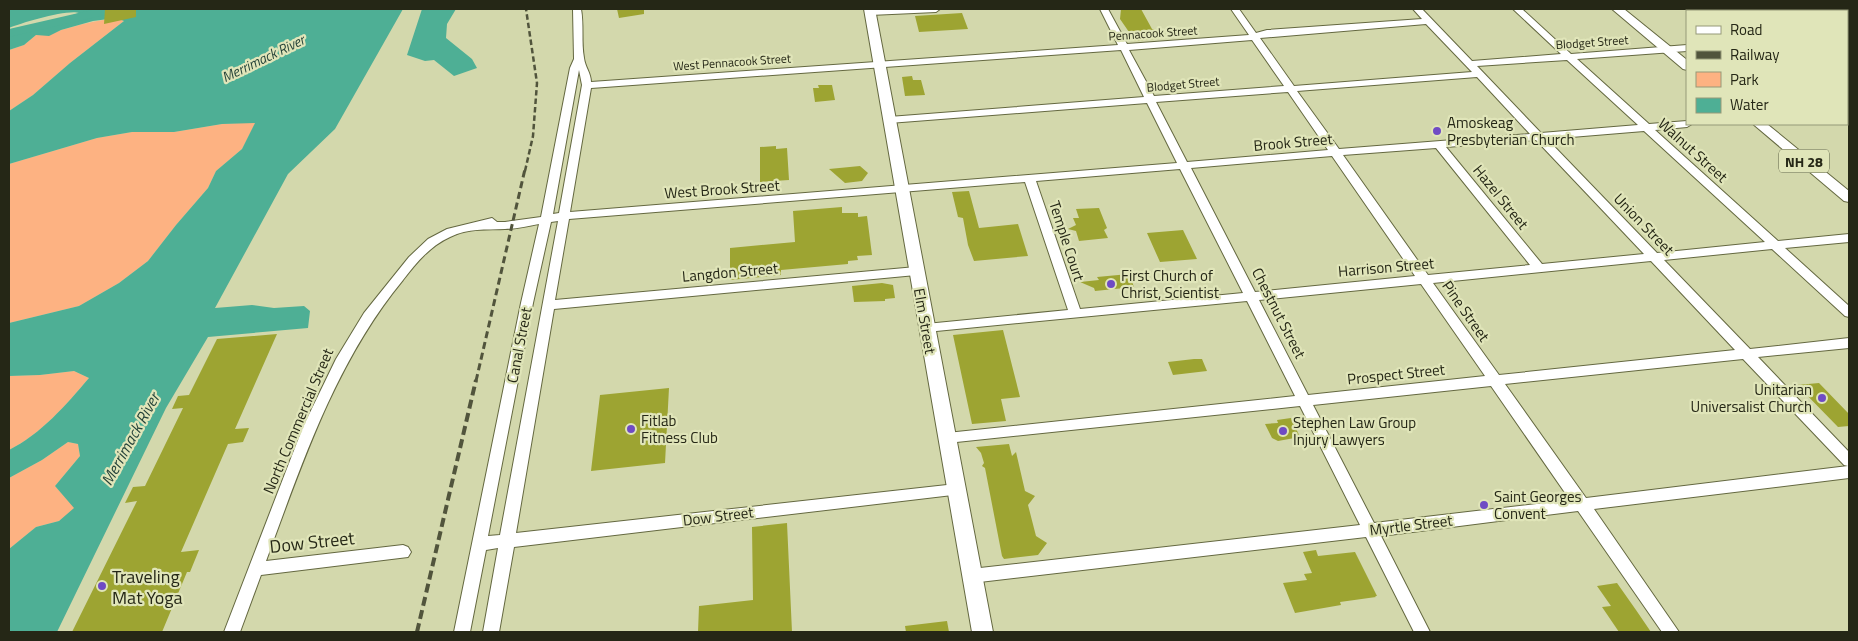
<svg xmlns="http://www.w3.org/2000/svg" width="1858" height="641" font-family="'Titillium Web',sans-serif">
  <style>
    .green { fill: #fdb282 }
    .water { fill: #4eaf95 }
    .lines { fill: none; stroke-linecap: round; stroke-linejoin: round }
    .river { fill: #4eaf95; fill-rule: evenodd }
    .building { fill: #9da432 }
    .minor-casing { stroke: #646840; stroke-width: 2 }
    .major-casing { stroke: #646840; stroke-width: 2 }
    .minor { fill: #fff; fill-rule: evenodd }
    .major { fill: #fff; fill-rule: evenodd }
    .rail-far2 { stroke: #51543c; stroke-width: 2.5; stroke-dasharray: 5.5 3; stroke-linecap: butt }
    .rail-far1 { stroke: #51543c; stroke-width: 3; stroke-dasharray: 7 4; stroke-linecap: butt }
    .rail { stroke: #51543c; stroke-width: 4; stroke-dasharray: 9 4.5; stroke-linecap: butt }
    .poi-dot { fill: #6f4bc4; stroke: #e0e5b9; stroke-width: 2 }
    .labels { text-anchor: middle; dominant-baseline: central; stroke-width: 4.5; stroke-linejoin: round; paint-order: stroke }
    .far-street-label { font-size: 12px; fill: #252716; stroke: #e0e5b9 }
    .far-water-label { font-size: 14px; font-style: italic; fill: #244239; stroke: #e0e5b9 }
    .shield { fill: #e0e5b9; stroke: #5d6047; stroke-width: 1 }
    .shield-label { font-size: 14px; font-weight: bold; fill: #252716 }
    .poi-label { font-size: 15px; fill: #252716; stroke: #e0e5b9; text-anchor: start }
    .street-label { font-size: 15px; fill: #252716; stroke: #e0e5b9 }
    .water-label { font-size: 16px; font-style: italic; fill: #244239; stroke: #e0e5b9 }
    .near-street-label { font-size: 18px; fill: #252716; stroke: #e0e5b9 }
    .near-poi-label { font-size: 18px; fill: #252716; stroke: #e0e5b9; text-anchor: start }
  </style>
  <rect width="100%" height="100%" fill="#d3d8ac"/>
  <path class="green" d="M116,18L124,21L70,63L33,95L9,111V50L24,45L36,35C51,36 55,31 69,28C85,23 100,20 116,18Z
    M256,122L242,149L216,171L208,188L176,225L148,261L119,283L79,306L9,323V164L97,138L132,132H174L222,124Z
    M74,371L89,378C66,405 41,434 9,450V376L40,375Z
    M68,442L78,444L80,456L55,486L75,508L59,521L36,527L9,549V478L42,460Z"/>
  <path class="water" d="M13,9H403L335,129L288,174L215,308L252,305L274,308L304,306L310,311L308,328L208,337L166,408L57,632H9V549L36,527L59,521L74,508L55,486L80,456L78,444L68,442L42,460L9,478V450C41,434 66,405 89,378L74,371L40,375L9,376V323L79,306L119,283L148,261L176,225L208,188L216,171L242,149L255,123L222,124L174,132H132L97,138L9,164V111L33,95L70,63L124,21L116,18L93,21L61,30L49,36L36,35L24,45L9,50V32L30,29L79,13C68,9 21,23 9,28V10Z
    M422,9H456L447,24L446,38L472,59L477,68L454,76L434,60L425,61L407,55Z"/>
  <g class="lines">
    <path class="river" d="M96,9H120L118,12L9,37V29Z"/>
  </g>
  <path class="building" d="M105,9H136V17L104,24Z
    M617,9H644V14L619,18Z
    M1121,9H1141L1152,29H1158L1163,38L1135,41L1126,38L1123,33L1129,32L1120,19Z
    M962,13L968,29L919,32L915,16Z
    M912,76L913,80H921L925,95L905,96L902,77Z
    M818,85H832L835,100L815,102L813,88H819Z
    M776,146V149L787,148L789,180L760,182V147Z
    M860,166L868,173L862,181L845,183L829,169Z
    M969,191L979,228L1018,224L1028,256L974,261L968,245L963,218L958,217L952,192Z
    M842,207V213H858V217L867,216L872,255L857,256L858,260L848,261V264L781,270V275L730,280V248L795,242L793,211Z
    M1099,208L1107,228L1104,230L1108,238L1079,241L1076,231L1068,229L1076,225L1073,218H1079L1076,209Z
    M1183,230L1197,259L1160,262L1147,233Z
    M1129,274L1134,287L1095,291L1094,288L1080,282L1099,280L1097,277Z
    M882,283L893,285L895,298L885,299V301L854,302L852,286Z
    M1003,330L1020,397L1001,399L1006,421L972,424L953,335Z
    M277,334L235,429L249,428L243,442L228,444L181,552L199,550L190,572H187L162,632H72L137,501L125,503L133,487L145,486L183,408L172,409L178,396L189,395L217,339Z
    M1194,359H1202L1207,371L1173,375L1168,362Z
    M1819,383L1849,414V426L1838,427L1797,385Z
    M669,388L665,463L591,471L600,395Z
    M1291,418L1300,437L1278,441L1272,438L1265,424L1278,423L1277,420Z
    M1009,444L1012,456L1016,452L1025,491L1035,496L1028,505L1036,536L1047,543L1038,555L1004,559L1002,556L985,468L982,466L984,463L981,453L976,447Z
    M787,523L792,632H698L699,606L753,600L752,527Z
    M1316,550L1318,556L1355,552L1377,596H1375L1376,597L1340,602L1341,605L1295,613L1283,583L1307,580L1304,574L1312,573L1303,552Z
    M1617,583L1636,610L1651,632H1619L1602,607L1611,606L1597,586Z
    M947,621L949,632H906L905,626Z"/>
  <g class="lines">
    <g class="minor-casing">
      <path id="minor" d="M573,9H581C584,25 581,42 584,58C585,67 591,73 591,82L1118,45L1100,9H1108L1127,44L1249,35L1231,9H1239L1256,33L1267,30L1422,19L1413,9H1422L1472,61L1561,54L1513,9H1522L1571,54L1687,45V51L1577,59L1649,124L1687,121V124H1692L1687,127L1655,130L1778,241L1849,234V242L1785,248L1849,306V317L1845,316L1772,249L1664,260L1750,349L1849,338V348L1758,357L1849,452V478L1594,509L1679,632H1662L1578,511L1381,536L1430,632H1414L1366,537L971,583L965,581L963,576L965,571L971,569L1360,525L1300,406L947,443L942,442L940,438L942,434L947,433L1295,396L1247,301L926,332L922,331L920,328L922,325L926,324L1068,310L1025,182L569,219L555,300L916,267L922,271L916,275L554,309L516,533L956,484L961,486L963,490L961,494L514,547L499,632H483L498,548L486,550L470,632H454L521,303L539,224C528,226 517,229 505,229C485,230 469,228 450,237C430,246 416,263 403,280C336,361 302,463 266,561L403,545L408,547L411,552L408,557L261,575L240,632H224L303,427L336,359L364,313L409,257L428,239L447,229L492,218L497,222H505L541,217L570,68L574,59ZM1426,24L1472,72L1294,86L1260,38ZM1252,40L1284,86L1154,96L1129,50ZM1121,50L1144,97L889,117L884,120L889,123L1147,103L1177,163L570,212L591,88ZM1567,60L1638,125L1541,133L1477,66ZM579,70L582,85L559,213L553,214ZM1477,77L1530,134L1339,149L1297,91ZM1288,92L1328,150L1187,162L1156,102ZM1644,131L1765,242L1657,253L1547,139ZM1536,140L1644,254L1542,264L1446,147ZM1436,148L1530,265L1428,275L1343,155ZM1332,156L1415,276L1255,292L1191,168ZM1180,169L1243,293L1080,309L1036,181ZM558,221L500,535L488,536L533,303L551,222ZM1651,261L1735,350L1499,375L1433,283ZM1421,284L1485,376L1308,395L1259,300ZM1743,359L1844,465L1848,466L1586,498L1505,384ZM1491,386L1570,500L1374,523L1313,405Z
        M884,9H940L936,12L870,15L866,12L870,9Z
        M1712,9H1722L1723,11H1714Z
        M1847,32H1849V38H1847Z
        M1847,101L1849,102V109L1847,108Z"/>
    </g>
    <g class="major-casing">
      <path id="major" d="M864,9H875L993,632H972Z
        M1612,9H1624L1687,60V70L1683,69Z
        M1812,9H1825L1827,11H1813Z
        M1847,26H1849V33H1847Z
        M1753,124H1767L1849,191V202L1844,201Z"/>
    </g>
    <use href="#minor" class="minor"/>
    <use href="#major" class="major"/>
    <path class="rail-far2" d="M525,171L533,136L537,83L526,9"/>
    <path class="rail-far1" d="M476,381L525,169"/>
    <path class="rail" d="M417,632L476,380"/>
  </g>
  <g class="poi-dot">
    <circle cx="1437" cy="131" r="5"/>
    <circle cx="1111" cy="284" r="5"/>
    <circle cx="1822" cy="398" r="5"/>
    <circle cx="631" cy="429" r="5"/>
    <circle cx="1283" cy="431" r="5"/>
    <circle cx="1484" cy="505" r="5"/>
    <circle cx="102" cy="586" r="5"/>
  </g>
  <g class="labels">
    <g class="far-street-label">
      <text transform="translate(1153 33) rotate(-4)">Pennacook Street</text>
      <text transform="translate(1592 42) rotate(-4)">Blodget Street</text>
      <text transform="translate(732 62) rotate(-4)">West Pennacook Street</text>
      <text transform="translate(1183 84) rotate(-5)">Blodget Street</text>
    </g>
    <g class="far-water-label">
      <text transform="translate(263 58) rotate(-26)">Merrimack River</text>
    </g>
    <rect class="shield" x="1779" y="149.5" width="50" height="23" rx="4"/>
    <g class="shield-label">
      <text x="1804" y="161">NH 28</text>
    </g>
    <g class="poi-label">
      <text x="1447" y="122">Amoskeag<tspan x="1447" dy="17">Presbyterian Church</tspan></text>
      <text x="1121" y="275">First Church of<tspan x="1121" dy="17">Christ, Scientist</tspan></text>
      <text x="1812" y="389" text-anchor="end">Unitarian<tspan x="1812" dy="17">Universalist Church</tspan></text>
      <text x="641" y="420">Fitlab<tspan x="641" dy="17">Fitness Club</tspan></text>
      <text x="1293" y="422">Stephen Law Group<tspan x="1293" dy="17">Injury Lawyers</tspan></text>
      <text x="1494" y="496">Saint Georges<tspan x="1494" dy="17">Convent</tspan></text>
    </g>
    <g class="street-label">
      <text transform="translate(1293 142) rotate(-5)">Brook Street</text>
      <text transform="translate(1693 150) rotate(42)">Walnut Street</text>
      <text transform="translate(722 189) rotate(-4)">West Brook Street</text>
      <text transform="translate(1501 197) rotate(51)">Hazel Street</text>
      <text transform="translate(1644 224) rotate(46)">Union Street</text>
      <text transform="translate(1067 241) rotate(72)">Temple Court</text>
      <text transform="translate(1386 267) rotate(-5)">Harrison Street</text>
      <text transform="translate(730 272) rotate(-5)">Langdon Street</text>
      <text transform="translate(1466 311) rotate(55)">Pine Street</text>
      <text transform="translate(1279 313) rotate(63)">Chestnut Street</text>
      <text transform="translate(925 321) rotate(80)">Elm Street</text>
      <text transform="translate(519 345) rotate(-79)">Canal Street</text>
      <text transform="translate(1396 374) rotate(-6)">Prospect Street</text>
      <text transform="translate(298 421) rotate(-67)">North Commercial Street</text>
      <text transform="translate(718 516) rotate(-7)">Dow Street</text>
      <text transform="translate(1411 525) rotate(-7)">Myrtle Street</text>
    </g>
    <g class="water-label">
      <text transform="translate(130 439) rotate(-61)">Merrimack River</text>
    </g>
    <g class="near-street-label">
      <text transform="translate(312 542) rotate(-6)">Dow Street</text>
    </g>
    <g class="near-poi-label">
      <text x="112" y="576">Traveling<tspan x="112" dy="21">Mat Yoga</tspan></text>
    </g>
  </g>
  <rect width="1858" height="641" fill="none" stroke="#252716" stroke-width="20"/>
  <rect x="1686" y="10" width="162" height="115" fill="#e0e5b9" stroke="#959978"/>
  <rect x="1696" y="26" width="25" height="8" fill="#ffffff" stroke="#959978"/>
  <text x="1730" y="35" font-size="15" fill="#252716">Road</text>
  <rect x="1696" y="51" width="25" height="8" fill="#51543c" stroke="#959978"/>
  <text x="1730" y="60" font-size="15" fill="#252716">Railway</text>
  <rect x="1696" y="72" width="25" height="15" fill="#fdb282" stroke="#959978"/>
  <text x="1730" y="85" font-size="15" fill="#252716">Park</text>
  <rect x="1696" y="98" width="25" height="15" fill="#4eaf95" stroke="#959978"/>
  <text x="1730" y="110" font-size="15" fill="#252716">Water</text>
</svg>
